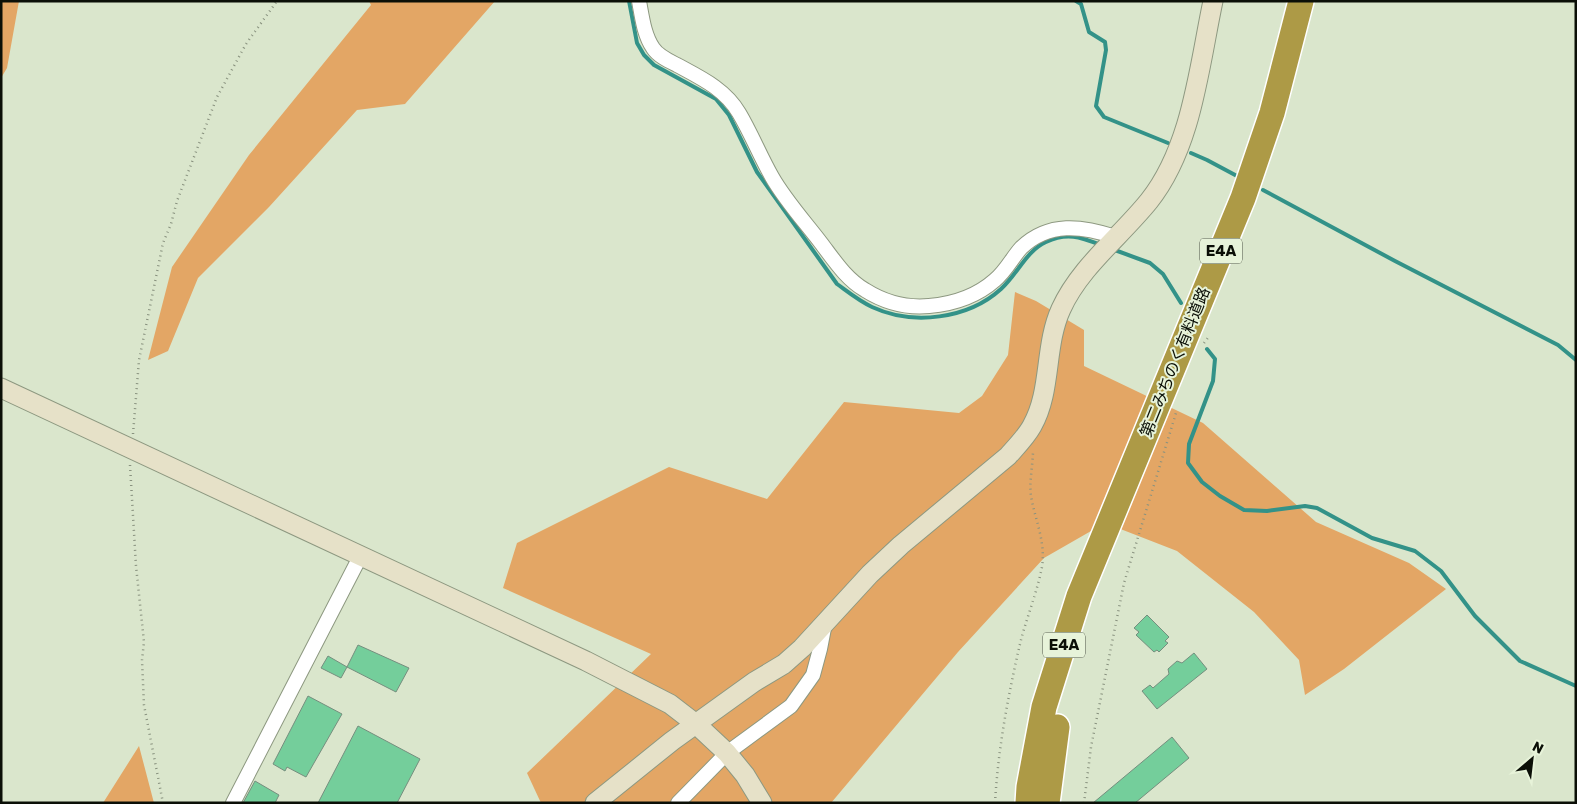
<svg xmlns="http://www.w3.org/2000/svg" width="1577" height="804" font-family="Rubik,'Noto Sans JP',sans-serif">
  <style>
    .green { fill: #e3a665 }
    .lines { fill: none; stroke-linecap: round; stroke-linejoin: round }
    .stream { stroke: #339288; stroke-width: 4 }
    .building { fill: #74ce9b; stroke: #758e7e }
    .street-casing { stroke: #8d9880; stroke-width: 16 }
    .secondary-casing { stroke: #8d9880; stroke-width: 21 }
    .highway-casing { stroke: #fff; stroke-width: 28 }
    .path { stroke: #89927f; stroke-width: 2.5; stroke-dasharray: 1 4; stroke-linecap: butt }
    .street { stroke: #fff; stroke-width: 14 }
    .secondary { stroke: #e6e1c8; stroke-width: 19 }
    .highway { stroke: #ad9a46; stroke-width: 25 }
    .labels { text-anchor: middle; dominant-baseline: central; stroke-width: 4; stroke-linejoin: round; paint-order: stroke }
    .shield { fill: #e7f3d9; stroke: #4d5346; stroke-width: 1 }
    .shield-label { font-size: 15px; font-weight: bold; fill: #0b0f07 }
    .street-label { font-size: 16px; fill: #0b0f07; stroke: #e7f3d9 }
  </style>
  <rect width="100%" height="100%" fill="#dae6cc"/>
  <path class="green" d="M1,1H19L7,68L1,78Z
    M369,1H495L405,104L357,110L269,207L198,278L168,351L148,360L172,267L249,155L371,5Z
    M1015,292L1036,301L1084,330V366L1203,423L1316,522L1409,563L1446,589L1344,669L1305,695L1299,660L1254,612L1177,551L1105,523L1044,558L958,652L831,803H541L527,773L651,654L503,588L517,543L669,467L767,499L844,402L959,413L982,396L1008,355Z
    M139,746L154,803H103Z"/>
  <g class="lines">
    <path class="stream" d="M629,1L637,43L644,55L654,65L716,99L729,115L757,172L837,284C848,292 859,301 872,307C913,326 968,319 1001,289C1017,275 1026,251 1046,242C1067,232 1080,237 1101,245
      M1076,1L1081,4L1089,32L1105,42L1106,50L1096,106L1104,117L1168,143
      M1191,153L1207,160L1237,176
      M1263,190L1395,261L1558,345L1576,360
      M1112,249L1150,263L1163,274L1181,303
      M1207,349L1215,359L1213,381L1189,444L1188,463L1202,482L1220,496L1244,510L1267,511L1305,506L1317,508L1372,538L1415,551L1441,571L1475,616L1520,661L1576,686"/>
  </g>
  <path class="building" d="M1147,615L1169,637L1165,641L1168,643L1159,652L1157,650L1154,652L1136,635L1139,632L1134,628Z
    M358,645L409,668L396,692L347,667Z
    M1194,653L1207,669L1157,709L1142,691L1150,685L1153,688L1169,674L1168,669L1177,661L1182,663Z
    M328,656L347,667L341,678L321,668Z
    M308,696L342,714L306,777L287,767L285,771L273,764Z
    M358,726L420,759L397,803H318Z
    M1172,737L1189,758L1135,803H1093Z
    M255,781L279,795L275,803H243Z"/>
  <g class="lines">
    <g class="street-casing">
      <path id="street" d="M639,1C642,17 644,35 653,48C658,56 669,61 677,65C701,78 725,89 739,113C751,133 760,156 772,177C785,200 805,222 821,243C834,260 846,279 865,290C884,302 907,308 929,306C953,304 977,296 995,280C1006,271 1012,258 1021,248C1049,221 1082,226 1116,237
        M233,803L361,555
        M678,803L727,753L791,706L813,675L820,649L825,623"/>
    </g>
    <g class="secondary-casing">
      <path id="secondary" d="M1,388L586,661L670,704L696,724L727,753L745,775L762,803
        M595,803L672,741L754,682L784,664L802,648L870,574L901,545L1008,456C1016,447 1026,437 1032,426C1052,391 1044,346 1061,309C1080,267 1120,237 1149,201C1192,147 1199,67 1213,1"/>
    </g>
    <g class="highway-casing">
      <path id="highway" d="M1028,803L1029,787L1044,707L1079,596L1243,198L1272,113L1301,1
        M1047,803L1057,727"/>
    </g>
    <path class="path" d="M1204,343L1210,335
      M133,434L139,360L163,243L171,224L177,201L217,97L246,44L277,1
      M130,465L136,566L144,642L142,660L144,705L163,803
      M995,803C998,749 1008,696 1020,644C1026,619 1037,593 1042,567C1046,542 1035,520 1031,496C1029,481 1033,465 1033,450
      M1084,803L1091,747L1124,583L1176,413"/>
    <use href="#street" class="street"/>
    <use href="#secondary" class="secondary"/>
    <use href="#highway" class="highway"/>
  </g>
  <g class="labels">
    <g class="shield">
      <rect x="1200" y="238.5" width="42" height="25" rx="4"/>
      <rect x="1043" y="632.5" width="42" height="25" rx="4"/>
    </g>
    <g class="shield-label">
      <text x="1221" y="251">E4A</text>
      <text x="1064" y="645">E4A</text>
    </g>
    <g class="street-label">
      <text transform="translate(1175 362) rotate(-68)">第二みちのく有料道路</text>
    </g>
  </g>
  <rect width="1577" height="804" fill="none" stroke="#0b0f07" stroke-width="5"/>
  <g transform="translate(1532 759) rotate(28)" stroke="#e7f3d9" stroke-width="4" paint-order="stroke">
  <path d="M0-4L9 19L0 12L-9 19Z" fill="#0b0f07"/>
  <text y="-8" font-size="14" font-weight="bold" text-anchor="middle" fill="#0b0f07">N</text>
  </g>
</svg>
